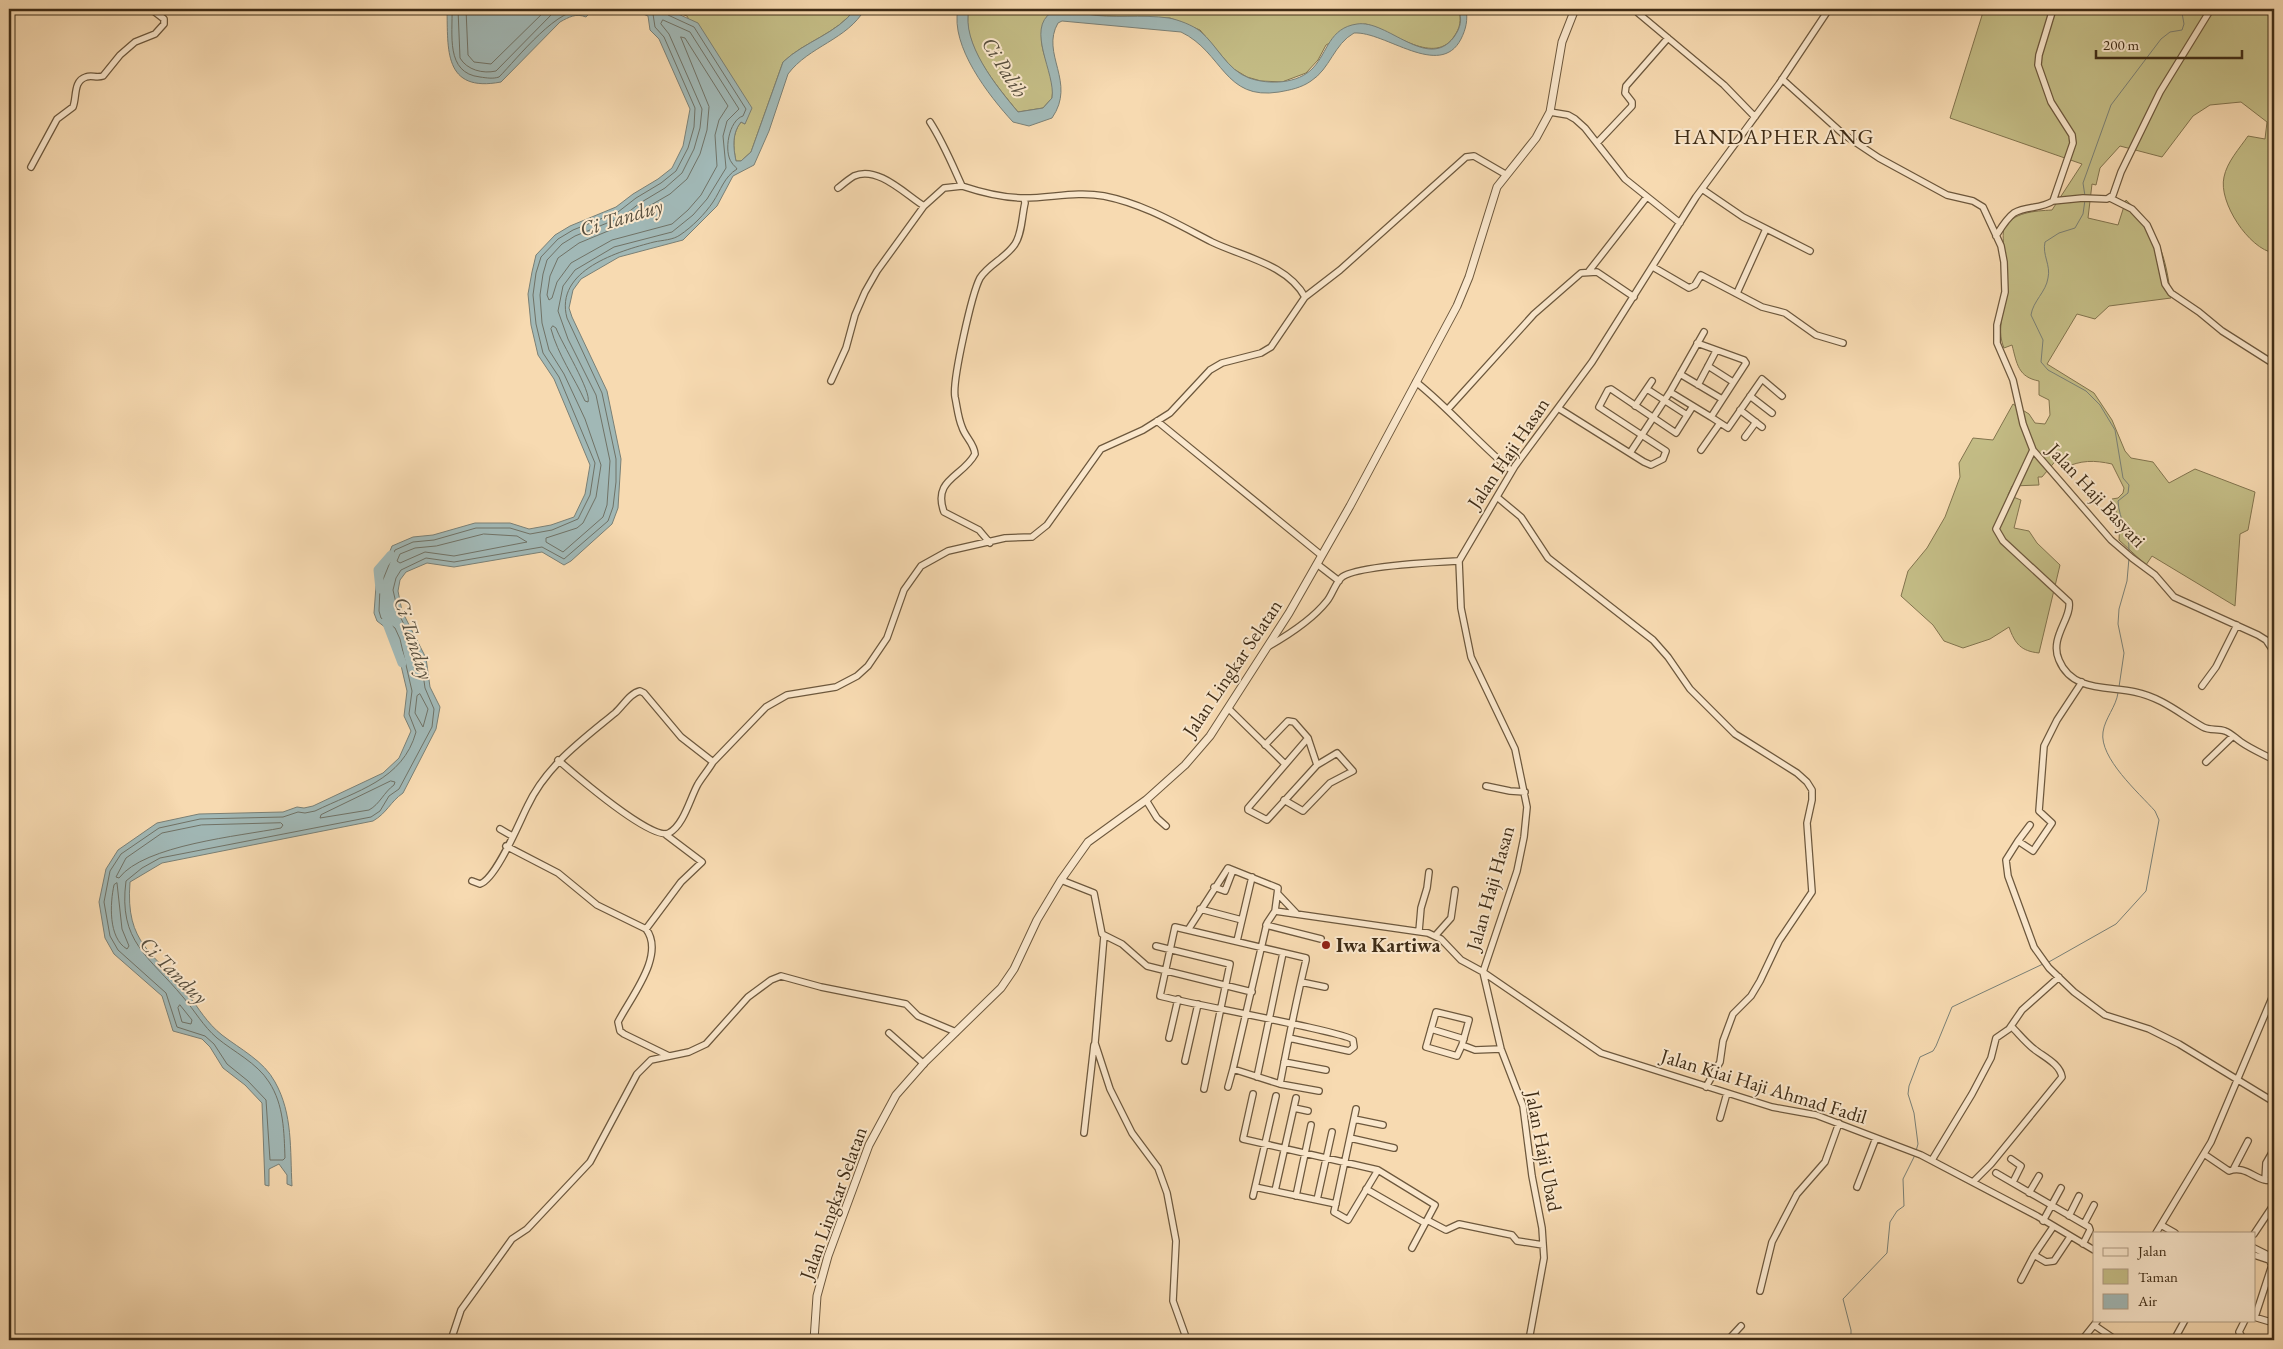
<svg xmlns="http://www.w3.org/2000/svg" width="2283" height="1349" font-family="'EB Garamond',serif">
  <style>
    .green { fill: #c4bd86; stroke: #82744e }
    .water { fill: #a1b8b6; stroke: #7a8076 }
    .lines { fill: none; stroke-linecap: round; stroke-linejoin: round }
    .shore { stroke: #707266; stroke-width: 1 }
    .stream { stroke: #7a8076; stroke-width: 1 }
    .river { stroke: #a1b8b6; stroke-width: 9 }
    .minor-casing { stroke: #6d583d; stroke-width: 8 }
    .tertiary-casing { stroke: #6d583d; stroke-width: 9 }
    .minor { stroke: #fae7cc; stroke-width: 5.5 }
    .tertiary { stroke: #fae7cc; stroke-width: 7 }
    .poi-dot { fill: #8f2418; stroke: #fae7cc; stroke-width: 2 }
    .labels { text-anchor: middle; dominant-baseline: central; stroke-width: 4; stroke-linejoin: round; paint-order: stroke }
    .street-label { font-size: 20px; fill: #3f2c16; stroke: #fae7cc }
    .poi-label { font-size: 20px; font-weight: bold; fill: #3f2c16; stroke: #fae7cc; text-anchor: start }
    .water-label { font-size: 21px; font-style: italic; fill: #584f3e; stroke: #fae7cc }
    .quarter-label { font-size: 22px; letter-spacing: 1px; fill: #3f2c16; stroke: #fae7cc }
  </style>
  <rect width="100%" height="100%" fill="#f7dab1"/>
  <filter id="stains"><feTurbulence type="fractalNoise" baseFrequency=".004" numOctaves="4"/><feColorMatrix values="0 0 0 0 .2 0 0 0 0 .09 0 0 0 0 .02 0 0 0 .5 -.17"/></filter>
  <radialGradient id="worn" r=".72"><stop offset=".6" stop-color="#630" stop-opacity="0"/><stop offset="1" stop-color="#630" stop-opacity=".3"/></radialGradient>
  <path class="green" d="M667,9H855C837,34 805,41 783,62L751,152L741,161H736C733,147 732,133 741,122L745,124L687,16Z
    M969,9H1459C1461,21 1461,27 1453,38C1432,66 1390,29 1365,24L1326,45L1318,60L1306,73L1282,82L1261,81L1247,77L1232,68L1200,30L1170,18L1102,16L1071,11L1047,17C1031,53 1057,64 1052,98L1043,108L1018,112C997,86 960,44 969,9Z
    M1984,9H2274V253C2249,249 2218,202 2224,177C2227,162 2239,149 2248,136L2265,139L2267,122L2241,102L2210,105L2193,116L2162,157L2120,146L2100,168L2096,185L2092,184L2088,218L2118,225L2126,200C2158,229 2166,256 2171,298L2109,306L2095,319L2077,314L2047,364L2094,393L2112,420L2125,451L2131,458L2153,462L2169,483L2195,469L2255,492L2248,530L2240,534L2235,606L2152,556L2146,565L2119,540L2120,521L2118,520L2115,507L2112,506V499L2118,498L2123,493L2124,488L2112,464C2094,460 2081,460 2064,468L2058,458L2042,477H2038L2039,485L2012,486L2008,495L2021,500L2014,528L2029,531L2037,543L2060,565L2039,653C2021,651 2015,644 2009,627L1990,639L1963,648L1944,641L1933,625L1901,596L1908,571L1927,548L1945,517L1960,477L1959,463L1973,438L1993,440L2013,404L2029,414L2035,423L2045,424L2050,415L2049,400L2039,395V381C2018,377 2017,364 2012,345L2004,348C1995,327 2007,306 2007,283C2007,272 2001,236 2004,229C2012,212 2035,211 2052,210L2082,164L1950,118Z"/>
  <path class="water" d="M447,9H594L586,17C576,13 569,17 560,22L501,82C443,93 448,49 447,9Z
    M631,9H667L698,23L752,108L745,124L741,122C732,133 733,147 736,161H741L751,152L783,62C805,41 837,34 855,9H865C847,40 809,46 788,74L769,131L754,165L733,176L717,206L683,240L619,257L581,279L573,290L569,308L572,317L607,391L621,459L618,508L612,524L571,561L564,565L542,552L454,567L427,563L406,572L400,580L398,591L402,611L426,658L430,687L440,707L436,729L403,793C390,802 387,813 373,821L162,863L130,882C125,945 154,952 188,994C199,1009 207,1023 222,1035C240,1049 264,1061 275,1082C293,1114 290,1150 292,1186L287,1184V1175L279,1164L269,1169V1186L265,1185L262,1103L245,1085L223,1068L210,1047L202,1039L173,1031L162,996L114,954L105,938L99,902L106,869L118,850L157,823L199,814L283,812L297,807L304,808L313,806L383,773L399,758L411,731L404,716L407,691L395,640L390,631L377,621L374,613L376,586L392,546L413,537L433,535L475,523H510L529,529L551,525L574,517L585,494L590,465L554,379L538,355L531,325L528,294L532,272L536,255L555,235L570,226L616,207L633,194L658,179L672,168L683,146L690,109L659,39L650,30L648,16Z
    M958,9H969C961,43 997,87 1018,112L1043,108L1052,98C1056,73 1025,29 1052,12C1062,7 1076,12 1086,14C1113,19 1141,14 1169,18C1179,20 1192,25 1200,31C1217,45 1227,70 1249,78C1269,85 1298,84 1313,68C1328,52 1329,28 1357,24C1387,19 1428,72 1454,37C1461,27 1462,20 1459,9H1466C1468,20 1466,29 1461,39C1440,80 1385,31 1354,33C1334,44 1330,69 1311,81C1301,88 1290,90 1279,92C1224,101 1223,52 1181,32L1062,21L1058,23C1040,54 1077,82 1052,118L1029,126L1013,122C989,96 950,46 958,9Z"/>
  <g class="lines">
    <path class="shore" d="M452,9C453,34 445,73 480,77C487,78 493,79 499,77C517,59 560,3 586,11L588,9
      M458,9L460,58C467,70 483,74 496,71L552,14L561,9
      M466,9L468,55L474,62L491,64L547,9
      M644,9L653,14L655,27L664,37L695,108L694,127L688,148L676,171L661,183L636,198L618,212L573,230L558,239L541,257L536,273L533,295L536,324L543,353L559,377L595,463L590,495L578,519L552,530L530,534L510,528H476L434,540L413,542L395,550L380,587L379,611L381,618L395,628L400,639L412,691L409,714L416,732C403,780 356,791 315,811L305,813L298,812L283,817L200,819L159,828L121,854L110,871L104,902L110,936L118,950L166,993L177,1027L205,1036L214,1044L227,1064L248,1081L266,1100L270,1160H283L285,1158C284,1132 284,1105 269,1082C257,1063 234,1052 217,1038C203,1026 195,1011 183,997C149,956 118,942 126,881L142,868L160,858L371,817L380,811L389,796L399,789L432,727L434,709L425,688L421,660L398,612L393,590L396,578L401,570L426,558L454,562L542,547L564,559L608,521L613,507L616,482V459L602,393L567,318C554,270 619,251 654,242C663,240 673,240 680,235C692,227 705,214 713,202C721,190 724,177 737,169C736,167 733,165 732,163C723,152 729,120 743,116L746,109L694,27L668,15L665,9
      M663,20L690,32L739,109L727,121L723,136L726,168L707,199L693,215L672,232L614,247L575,270L563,286L558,311L568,339L596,395L610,461L607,505L603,517L563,552L546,542V538L577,528L583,523L596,497L601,465L585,419L564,374L549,350L542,323L540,295L543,274L547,260L562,244L575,236L622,217L640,203L665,188L682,173L694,149L700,128L702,109L669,34L661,24Z
      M681,37L685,38L728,106L719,120L715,135L717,166L701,195L688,210L672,224L612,240L571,263L557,282L552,298L549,300L547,295L550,276L558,258L579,243L625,224L644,209L670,194L687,179L700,154L707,130L709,107Z
      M553,326L556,328C561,342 592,392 588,402L585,401C574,377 558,355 551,329Z
      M484,534L517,536L527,542L454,556L425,552L400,563L397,561L400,554L415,548L436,546Z
      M420,694L428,709L423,727L415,713L417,696Z
      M391,781L395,782L394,785C384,792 380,804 369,810L320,818L321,815Z
      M281,823L283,825L281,828C240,836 144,845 119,878L116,877L126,858L162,833L201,825Z
      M117,883L122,929L129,946L127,949C108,938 110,903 114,885Z
      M180,1005L192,1020L191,1024L182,1022L178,1008Z"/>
    <path class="stream" d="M2085,196L2083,183L2111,105L2161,39L2170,32L2182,30L2184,24L2182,13L2184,10L2192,9
      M2085,200L2083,214L2075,228L2059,233L2045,242C2042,255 2051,265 2048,278C2046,292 2033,301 2031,315L2043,340L2041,362L2048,370L2086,391L2100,405L2115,430L2123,478L2129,485L2128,493L2118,501C2119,520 2130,533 2129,551
      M2119,687L2124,653L2118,624L2119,609L2127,581L2129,558
      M2047,963L2116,924L2146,891L2159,820L2155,811C2139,793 2099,758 2103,732C2105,718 2116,707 2118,693
      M1916,1151L1918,1144L1914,1113L1908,1094L1909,1086L1920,1057L1933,1051L1936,1046L1952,1007L2043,964
      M1851,1340V1330L1843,1299L1887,1253L1890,1222L1897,1211L1904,1206L1903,1179L1915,1155"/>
    <path class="river" d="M380,589L378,570L391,555
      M386,621L402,663"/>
    <g class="minor-casing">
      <path id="minor" d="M1638,13L1724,85L1755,117
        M1782,79L1843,134L1879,158L1947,195L1973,201L1983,207L2001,246L2004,262L2005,292L1997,325V343L2013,380L2023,424L2033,450L2111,540L2132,558L2155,575L2174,597L2258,635L2266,640L2274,652
        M1550,112L1568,115L1575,119L1585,128L1625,179L1680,223
        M930,122C943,142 952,164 962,186C983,193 1002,198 1025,198C1051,198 1077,191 1104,196C1144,204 1177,224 1212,242C1243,257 1287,264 1305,297L1340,270L1466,157L1474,156L1505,174
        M1597,143L1632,106V102L1625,93L1626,86L1668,38
        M31,167L57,119L73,107C77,97 73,81 86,77C91,75 97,78 103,76L120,55L135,42L155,34L164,24V19L151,9
        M838,188C843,184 849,179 854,176C878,165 907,196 924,206L944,188L962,186
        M1702,189L1743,217L1810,251
        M2110,198L2132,209L2147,225L2157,247L2165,284L2171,293L2199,312L2222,331L2274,364
        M2053,201L2083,198L2107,199L2113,195L2121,172L2160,92L2211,9
        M1996,236C2001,228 2006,219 2014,213C2026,206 2041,209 2053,201L2073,143L2072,135L2051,102L2038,65L2039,55L2053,9
        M1653,267L1689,288L1695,285L1701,275L1762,307L1785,313L1816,335L1843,343
        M1589,271L1646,198
        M1737,293L1766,229
        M1697,343L1744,360L1746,363L1711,417L1670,392L1704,332
        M1708,366L1733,382
        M1680,374L1722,399
        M831,381L846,348L855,315L865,292L877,271L924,206
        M1416,382C1450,409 1478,443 1512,471
        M1698,385L1716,351
        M1647,389L1687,415
        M1750,396L1772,413
        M1635,406L1652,381
        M1558,408L1644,462L1651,465L1663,459L1666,451L1599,407L1608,390L1611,389L1676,433L1693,406
        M1448,409L1534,314L1581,273L1597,272L1634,297
        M1740,410L1762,427
        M1711,417L1728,428L1762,379L1782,396
        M1157,421L1321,555
        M1745,437L1756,422
        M1701,450L1720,423
        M2033,450L1996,529L2003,541L2069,602C2072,618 2049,638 2059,660C2072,692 2108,686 2135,692C2163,698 2180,714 2203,727C2210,731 2218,728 2225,731C2231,733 2235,738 2241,742C2251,749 2263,754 2274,760
        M1630,453L1670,392
        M1497,497L1521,517L1548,558L1653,640L1668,657L1690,689L1735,734L1797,773L1807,782L1812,790V800L1807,823L1812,892L1779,941L1760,981L1751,996L1733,1014L1723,1041L1720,1062L1706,1087
        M990,543L979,530L944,512C932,479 963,477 975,454C974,443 965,437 962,427C958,418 957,406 955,397C952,381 972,293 980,278C989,264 1006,258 1015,244C1022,234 1022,215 1025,203L1024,198
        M1317,564L1339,581
        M1269,646C1290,634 1312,620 1327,601C1332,595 1335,584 1341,578C1353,566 1439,562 1459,561
        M2082,682L2057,720L2044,746L2039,811L2052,823L2033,851L2018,841L2006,860L2008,876L2034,947L2049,968L2074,992L2105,1015L2149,1029L2179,1044L2274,1102
        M2202,686L2216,667L2237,625
        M1229,709L1285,764
        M1308,738L1317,765L1267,820L1248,810V808Z
        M1265,745L1288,721L1294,722L1308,738
        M558,760C573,773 652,842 669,833C684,825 690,798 698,784C703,776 709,769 713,762
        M2206,762L2233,736
        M1486,786L1510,791L1525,792
        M1146,800L1157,818L1166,826
        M1284,800L1303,811L1330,783L1353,771L1337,753L1317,765
        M500,829L512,836
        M2018,841L2030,825
        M506,846L558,873L597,905L646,929L681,882L702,862L665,834
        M1061,880L1094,893L1102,934L1122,944L1147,966L1252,992
        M472,881L480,884C496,879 519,823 527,807C546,766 581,741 615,713C623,706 630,693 640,691L644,693L681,737L713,762L766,707L787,695L836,687L857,676L868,666L887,638L904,590L921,566L948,551L1005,538L1032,537L1047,525L1101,449L1143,430L1170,413L1210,370L1222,363L1261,353L1271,347L1305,297
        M1214,887L1225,891L1233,870
        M1278,894L1296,913
        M1200,909L1242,920
        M1266,925L1321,939
        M646,929C666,955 630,998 618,1022L620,1031L624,1034L669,1056
        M1188,930L1228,868L1278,888L1275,911
        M1419,931L1421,908L1427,888L1429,872
        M1104,936L1095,1043L1110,1089L1132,1133L1158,1168L1167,1193L1176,1241L1173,1301L1187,1340
        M1435,936L1451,918L1455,890
        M1237,941L1252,877
        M1156,946L1230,964L1204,1089
        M1301,982L1325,987
        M1436,1012L1469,1020L1462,1045L1457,1056L1426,1047Z
        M1431,1029L1464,1039
        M889,1033L924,1064
        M1169,1038L1178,999
        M1462,1045L1475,1050L1501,1049
        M1185,1061L1198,1004
        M1284,1062L1326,1070
        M1257,1077L1283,953
        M1280,1084C1288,1042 1296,1001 1306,960V958L1175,927L1160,996C1184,1003 1347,1032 1353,1040L1354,1047L1349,1051L1289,1038
        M1228,1087L1233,1069
        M1319,1091L1280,1084L1233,1069L1267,923L1275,911L1428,933L1441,939L1461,960L1483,972L1601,1053L1772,1107L1816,1115L1921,1155L2037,1216L2094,1250
        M1253,1094L1243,1139L1378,1170L1435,1205L1412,1248
        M1294,1108L1308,1111
        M1356,1109L1334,1212L1348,1220L1378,1170
        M1720,1118L1727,1093
        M1354,1119L1383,1125
        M1084,1133L1094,1045
        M1350,1138L1394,1148
        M2204,1154L2229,1171C2247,1164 2257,1184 2274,1180
        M2011,1159L2021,1166L2013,1182
        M1932,1160L1972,1094L1991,1058L1996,1038L2009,1029L2022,1010L2059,977
        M2234,1168L2248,1141
        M1996,1173L2089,1227L2090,1230L2083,1244
        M2265,1180L2266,1163L2274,1149
        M1973,1182L1991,1164L2062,1077C2060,1064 2044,1057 2034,1049C2026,1043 2019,1034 2011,1026
        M1255,1187L1336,1204
        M1857,1187L1876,1138
        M1366,1189L1425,1223
        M1275,1191L1296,1098
        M2029,1193L2039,1176
        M1253,1196L1276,1096
        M1296,1196L1311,1125
        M1317,1200L1332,1132
        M2069,1216L2079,1196
        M1427,1220L1446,1230L1459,1224L1512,1235L1517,1241L1543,1245
        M2043,1221L2061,1188
        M2084,1224L2094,1205
        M2161,1225L2175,1233
        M2053,1227L2034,1255L2046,1262L2054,1261L2070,1237
        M2156,1233L2211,1142L2274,993
        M2254,1234L2274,1204
        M2254,1248L2274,1258
        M2254,1255L2269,1260L2272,1265L2255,1317
        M2021,1280L2034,1255
        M1760,1291L1772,1242L1797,1194L1825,1162L1839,1123
        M2254,1317L2274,1323
        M2094,1325L2116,1340
        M451,1340L461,1310L512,1239L527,1229L590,1162L637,1074L651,1060L689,1052L706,1044L748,997L771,980L781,976L821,987L906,1004L918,1016L956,1032
        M1529,1340L1544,1258L1542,1228L1532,1176L1523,1106L1501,1049L1483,972L1517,871L1524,837L1527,807L1515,749L1471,657L1461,608L1459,561L1515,466L1592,362L1696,197L1779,84L1829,9
        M1728,1340L1741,1326
        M2082,1340L2098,1320
        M2174,1340L2185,1320
        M2240,1340L2242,1337L2239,1332L2245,1320"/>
    </g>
    <g class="tertiary-casing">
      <path id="tertiary" d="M814,1340L817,1296L828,1256L869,1145L896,1095L925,1062L1001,988L1014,969L1037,920L1061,880L1088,842L1146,800L1185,765L1210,736L1289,613L1350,506L1457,306L1469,277L1497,187L1536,138L1550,112L1562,42L1575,9"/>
    </g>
    <use href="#minor" class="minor"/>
    <use href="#tertiary" class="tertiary"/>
  </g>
  <circle class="poi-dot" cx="1326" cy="945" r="5"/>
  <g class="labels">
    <g class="street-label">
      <text transform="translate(1508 453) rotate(-56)">Jalan Haji Hasan</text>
      <text transform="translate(2097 495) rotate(47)">Jalan Haji Basyari</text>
      <text transform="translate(1232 668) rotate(-56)">Jalan Lingkar Selatan</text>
      <text transform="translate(1490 888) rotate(-74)">Jalan Haji Hasan</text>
      <text transform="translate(1764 1086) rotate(17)">Jalan Kiai Haji Ahmad Fadil</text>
      <text transform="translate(1544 1151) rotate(79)">Jalan Haji Ubad</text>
      <text transform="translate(833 1203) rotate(-70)">Jalan Lingkar Selatan</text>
    </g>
    <g class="poi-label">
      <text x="1336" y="945">Iwa Kartiwa</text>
    </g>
    <g class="water-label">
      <text transform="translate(1005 67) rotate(58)">Ci Palih</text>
      <text transform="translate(621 217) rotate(-17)">Ci Tanduy</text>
      <text transform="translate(414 638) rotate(72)">Ci Tanduy</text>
      <text transform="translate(174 970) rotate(45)">Ci Tanduy</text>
    </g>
    <g class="quarter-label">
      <text x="1774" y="136">HANDAPHERANG</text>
    </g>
  </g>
  <rect width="2283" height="1349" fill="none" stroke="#f7dab1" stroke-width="30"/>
  <rect x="10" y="10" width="2263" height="1329" fill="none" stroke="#3f2c16" stroke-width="2.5"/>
  <rect x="15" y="15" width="2253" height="1319" fill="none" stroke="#3f2c16"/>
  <rect x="2093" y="1232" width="162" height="90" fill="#fae7cc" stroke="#af9c83"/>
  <rect x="2103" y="1248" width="25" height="8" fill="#fae7cc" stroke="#af9c83"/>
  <text x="2138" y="1256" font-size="15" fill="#3f2c16">Jalan</text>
  <rect x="2103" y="1269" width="25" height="15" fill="#c4bd86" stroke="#af9c83"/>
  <text x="2138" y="1282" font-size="15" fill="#3f2c16">Taman</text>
  <rect x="2103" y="1294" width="25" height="15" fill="#a1b8b6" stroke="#af9c83"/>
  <text x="2138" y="1306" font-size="15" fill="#3f2c16">Air</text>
  <path d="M2096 50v8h146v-8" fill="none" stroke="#3f2c16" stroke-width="2.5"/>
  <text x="2103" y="50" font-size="15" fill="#3f2c16" stroke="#fae7cc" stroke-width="4" paint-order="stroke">200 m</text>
  <rect width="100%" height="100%" filter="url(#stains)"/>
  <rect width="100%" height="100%" fill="url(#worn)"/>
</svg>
